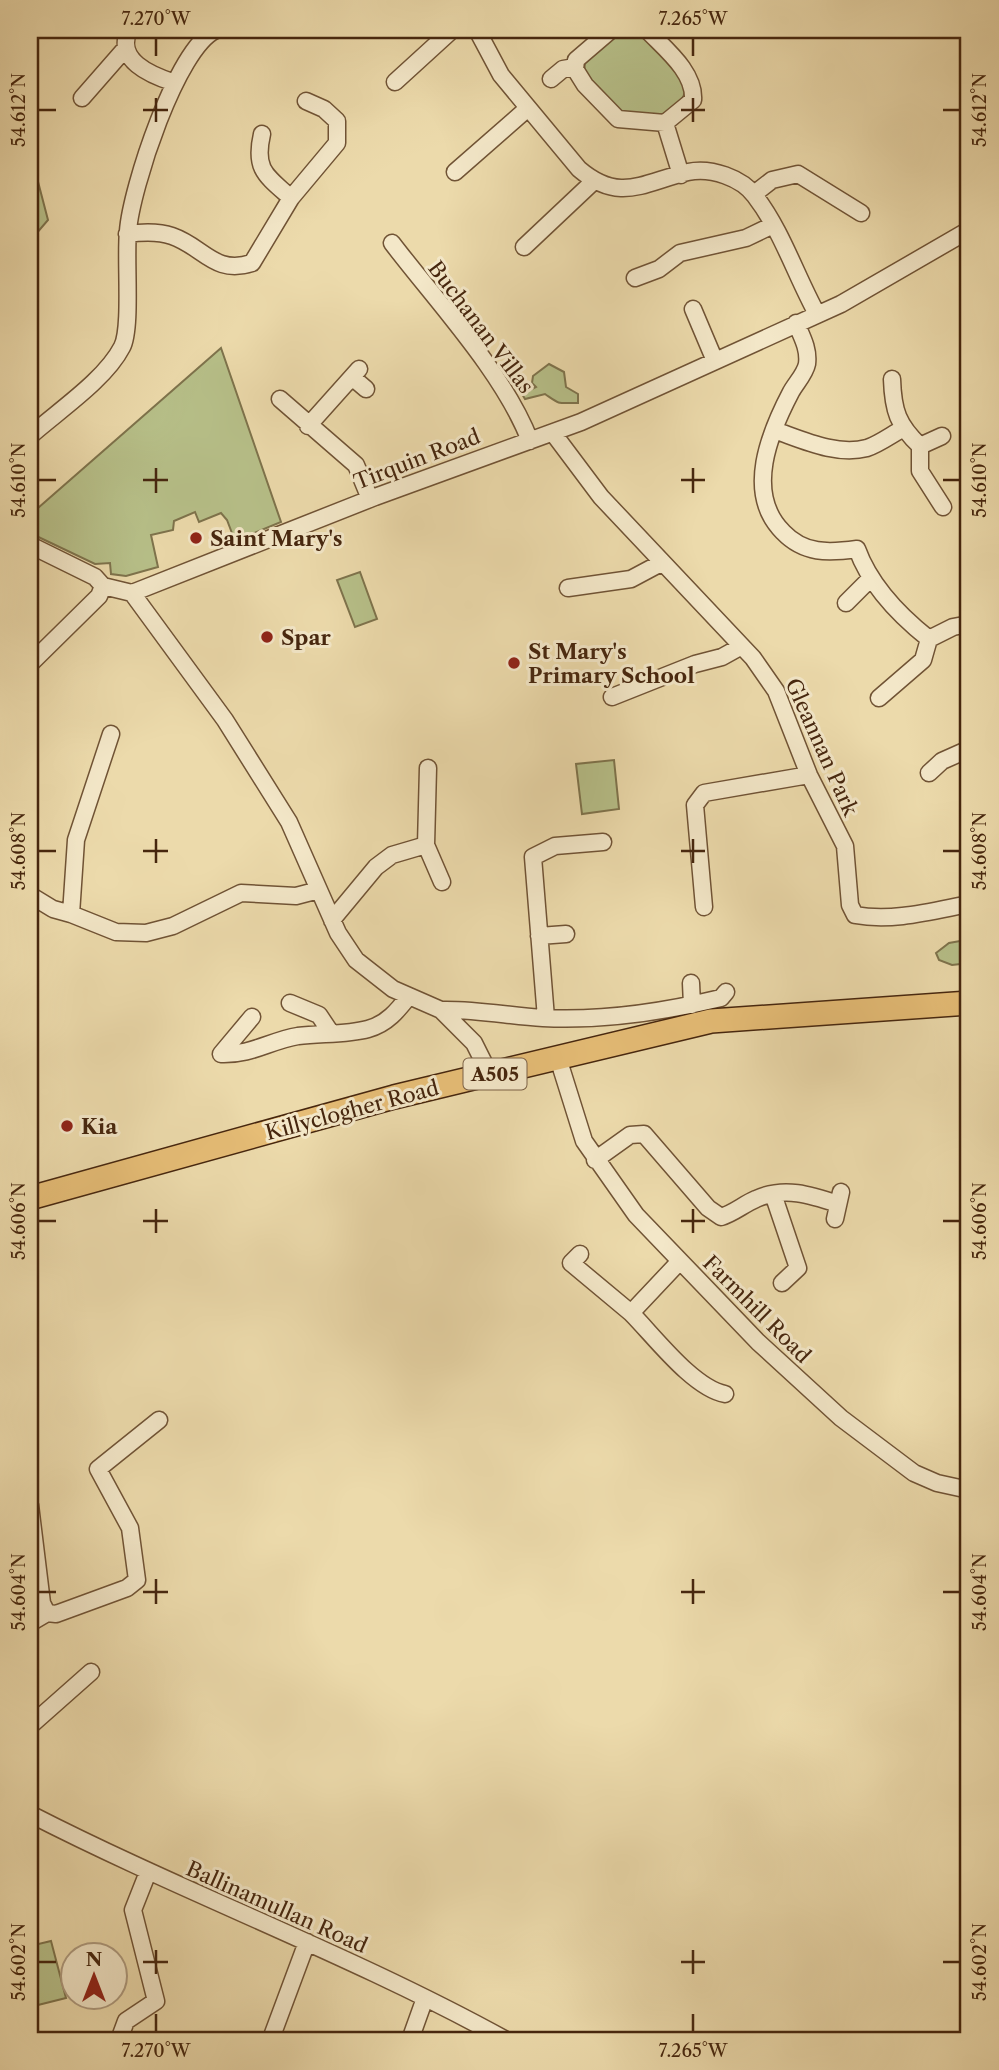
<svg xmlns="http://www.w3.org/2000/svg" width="999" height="2070" font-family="'Libre Caslon Text',serif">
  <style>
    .green { fill: #b7c089; stroke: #7e734c; stroke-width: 2 }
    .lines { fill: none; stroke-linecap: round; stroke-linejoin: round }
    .minor-casing { stroke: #705335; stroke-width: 19 }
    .highway-casing { stroke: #46260e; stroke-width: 26 }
    .minor { stroke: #f3e7c8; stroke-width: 16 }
    .highway { stroke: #e6bd76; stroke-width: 23 }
    .ticks { fill: none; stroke: #46260e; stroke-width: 2.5 }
    .poi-dot { fill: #8f2418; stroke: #f3e7c8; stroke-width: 2.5 }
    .labels { text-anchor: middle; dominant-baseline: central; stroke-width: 6; stroke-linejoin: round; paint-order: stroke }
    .shield { fill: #f3e7c8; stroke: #7a6046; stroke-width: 2 }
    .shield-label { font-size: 19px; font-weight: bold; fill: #46260e }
    .street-label { font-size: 21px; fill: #46260e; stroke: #f3e7c8 }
    .poi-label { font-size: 21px; font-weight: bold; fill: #46260e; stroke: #f3e7c8; text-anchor: start }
    .neatline { fill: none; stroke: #46260e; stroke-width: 2.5 }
    .ticks-label { font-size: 18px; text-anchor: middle; fill: #46260e }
  </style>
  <rect width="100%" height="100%" fill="#ecdaab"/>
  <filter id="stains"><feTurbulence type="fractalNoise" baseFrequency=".00286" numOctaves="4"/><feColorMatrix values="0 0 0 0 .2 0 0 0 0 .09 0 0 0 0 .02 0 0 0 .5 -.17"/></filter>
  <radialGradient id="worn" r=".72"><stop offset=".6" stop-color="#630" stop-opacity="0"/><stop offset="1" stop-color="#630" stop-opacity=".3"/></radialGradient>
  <path class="green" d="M622,30H641L684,77C694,107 655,123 630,116C611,112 596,87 584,72L585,63Z
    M30,131L36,174L48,220L30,241Z
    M221,348L281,522L235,541L227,520L221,513L199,522L195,512L174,521L173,530L151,535L158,567L126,576L111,574L110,563L95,564L30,533V515Z
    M549,364L564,372L566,387L578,394V403C556,403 561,405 545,394L525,399L522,394L536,387L532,383L533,376Z
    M360,572L377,619L355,627L337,580Z
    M614,760L619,809L582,814L576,764Z
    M960,941L969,944V963L952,965L939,960L936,953L949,943Z
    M51,1941L66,1998L38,2005L30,1973V1946Z"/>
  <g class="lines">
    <g class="minor-casing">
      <path id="minor" d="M129,30C115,60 150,75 175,83
        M477,30L501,75L579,169C620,204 644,182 688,172C711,167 742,178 755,196C782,231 796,276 817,314
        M611,30L576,60L575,69L585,85L618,119L665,123L693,100C695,72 665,49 647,30
        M551,79L563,69L575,67
        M395,82L452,30
        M82,98L124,50
        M665,123L681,175
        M262,134C254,169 265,175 291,198
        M455,172L528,108
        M754,194L772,180L798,174L861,213
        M127,234C142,232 158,231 172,236C204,247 214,275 252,263L291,198L337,143V121L324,109L306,101
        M392,243C437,302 504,373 530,441
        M524,247L594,181
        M635,278L659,269L680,253L746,238L773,225
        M693,309L715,361
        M796,323C802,337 809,349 807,364C805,374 796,383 791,392C770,432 744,493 783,532C804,554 828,553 857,549C870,585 900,616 929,639L923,660L879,698
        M352,377L366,389
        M892,379C893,411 898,425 920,446V471L943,507
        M280,399L356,465L370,499
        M308,426L359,369
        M774,430C803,440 836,456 867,448C879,444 891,435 902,429
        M553,433L601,497L753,658L776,691L809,775L845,846L850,905L855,915C893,922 932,911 969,904
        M30,436C58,411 105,380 122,347C132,328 125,258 128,231C131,189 177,47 216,30
        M920,446L942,436
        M30,545L95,577L103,586
        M103,586L132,593L225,720L289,822L338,933L356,960L393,989L441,1010L474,1043L490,1075
        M568,588L631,579L661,563
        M132,593L375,497L581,422L841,304L969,230
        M846,603L871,578
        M929,639L953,627L969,624
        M30,664L99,596L103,586
        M612,697L695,664L722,657L740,647
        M111,734L76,840L71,914L116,932L146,933L173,926L241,893L296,896L319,890
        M428,768L426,845L442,882
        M929,773L942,761L969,749
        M30,895L53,909L71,914
        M704,907L695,805L704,793L809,775
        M332,920L376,867L392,855L426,845
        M539,936L566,934
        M691,983L692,1005
        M290,1003L319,1015L331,1033
        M441,1010C476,1009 509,1016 543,1018C603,1021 663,1012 721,998L726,992
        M252,1017L221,1054C252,1055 269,1041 298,1036C321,1033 346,1035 368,1029C387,1024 398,1010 409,996
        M546,1018L533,857L555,846L603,842
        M558,1058L584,1141L636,1215L758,1342L841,1418L914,1473L937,1483L969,1490
        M595,1160L630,1135L644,1134L708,1208L721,1217C734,1213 744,1204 756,1199C784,1186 811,1195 838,1204
        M773,1194L798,1268L782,1283
        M835,1219L841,1192
        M580,1254L571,1263L631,1313
        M680,1261L631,1313C654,1336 693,1388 725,1394
        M30,1505L42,1603L47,1613L56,1614L127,1588L137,1580L130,1528L98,1469L159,1420
        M30,1623L47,1613
        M30,1726L91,1672
        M30,1814C186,1894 352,1955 506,2040
        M272,2036L307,1942
        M119,2040L126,2021L156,2001L133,1910L148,1872
        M410,2040L425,1998"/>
    </g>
    <g class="highway-casing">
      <path id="highway" d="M30,1198L394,1097L711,1021L969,1003"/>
    </g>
    <use href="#minor" class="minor"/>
    <use href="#highway" class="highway"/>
  </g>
  <path class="ticks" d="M156,38V56M693,38V56M156,98V122M693,98V122M38,110H56M143,110H168M681,110H705M943,110H960M156,468V493M693,468V493M38,480H56M143,480H168M681,480H705M943,480H960M156,839V863M693,839V863M38,851H56M143,851H168M681,851H705M943,851H960M156,1209V1233M693,1209V1233M38,1221H56M143,1221H168M681,1221H705M943,1221H960M156,1579V1604M693,1579V1604M38,1592H56M143,1592H168M681,1592H705M943,1592H960M156,1950V1974M693,1950V1974M38,1962H56M143,1962H168M681,1962H705M943,1962H960M156,2014V2032M693,2014V2032"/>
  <g class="poi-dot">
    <circle cx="196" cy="538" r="7"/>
    <circle cx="267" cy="637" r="7"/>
    <circle cx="514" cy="663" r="7"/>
    <circle cx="67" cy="1126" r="7"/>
  </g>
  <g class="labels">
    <rect class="shield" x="463.5" y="1058.5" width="63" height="31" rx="5"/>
    <g class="shield-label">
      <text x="495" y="1074">A505</text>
    </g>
    <g class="street-label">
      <text transform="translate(481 327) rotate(53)">Buchanan Villas</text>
      <text transform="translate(417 459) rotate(-21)">Tirquin Road</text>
      <text transform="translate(822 747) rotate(66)">Gleannan Park</text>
      <text transform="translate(352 1110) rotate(-15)">Killyclogher Road</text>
      <text transform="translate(757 1309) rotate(45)">Farmhill Road</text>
      <text transform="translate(277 1907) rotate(24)">Ballinamullan Road</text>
    </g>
    <g class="poi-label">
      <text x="210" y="538">Saint Mary's</text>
      <text x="281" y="637">Spar</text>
      <text x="528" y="651">St Mary's<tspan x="528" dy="24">Primary School</tspan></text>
      <text x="81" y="1126">Kia</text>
    </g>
  </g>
  <rect width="999" height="2070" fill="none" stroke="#ecdaab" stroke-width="77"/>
  <g transform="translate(94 1976)"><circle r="33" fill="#f3e7c8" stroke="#ae9a7e" stroke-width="2"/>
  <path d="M0-5L12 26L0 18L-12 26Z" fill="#8f2418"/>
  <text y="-10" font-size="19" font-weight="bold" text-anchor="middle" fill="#46260e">N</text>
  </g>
  <rect x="38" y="38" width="922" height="1994" class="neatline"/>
  <g class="ticks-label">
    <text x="156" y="25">7.270°W</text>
    <text x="693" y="25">7.265°W</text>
    <text transform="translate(19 110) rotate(-90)" y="6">54.612°N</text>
    <text transform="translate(980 110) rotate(-90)" y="6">54.612°N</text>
    <text transform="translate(19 480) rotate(-90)" y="6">54.610°N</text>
    <text transform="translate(980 480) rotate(-90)" y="6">54.610°N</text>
    <text transform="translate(19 851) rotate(-90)" y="6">54.608°N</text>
    <text transform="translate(980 851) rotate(-90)" y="6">54.608°N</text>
    <text transform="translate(19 1221) rotate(-90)" y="6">54.606°N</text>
    <text transform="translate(980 1221) rotate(-90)" y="6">54.606°N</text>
    <text transform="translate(19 1592) rotate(-90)" y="6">54.604°N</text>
    <text transform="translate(980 1592) rotate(-90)" y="6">54.604°N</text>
    <text transform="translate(19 1962) rotate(-90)" y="6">54.602°N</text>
    <text transform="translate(980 1962) rotate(-90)" y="6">54.602°N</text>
    <text x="156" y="2057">7.270°W</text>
    <text x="693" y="2057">7.265°W</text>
  </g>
  <rect width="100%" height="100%" filter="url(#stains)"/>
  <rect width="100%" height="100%" fill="url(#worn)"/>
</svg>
